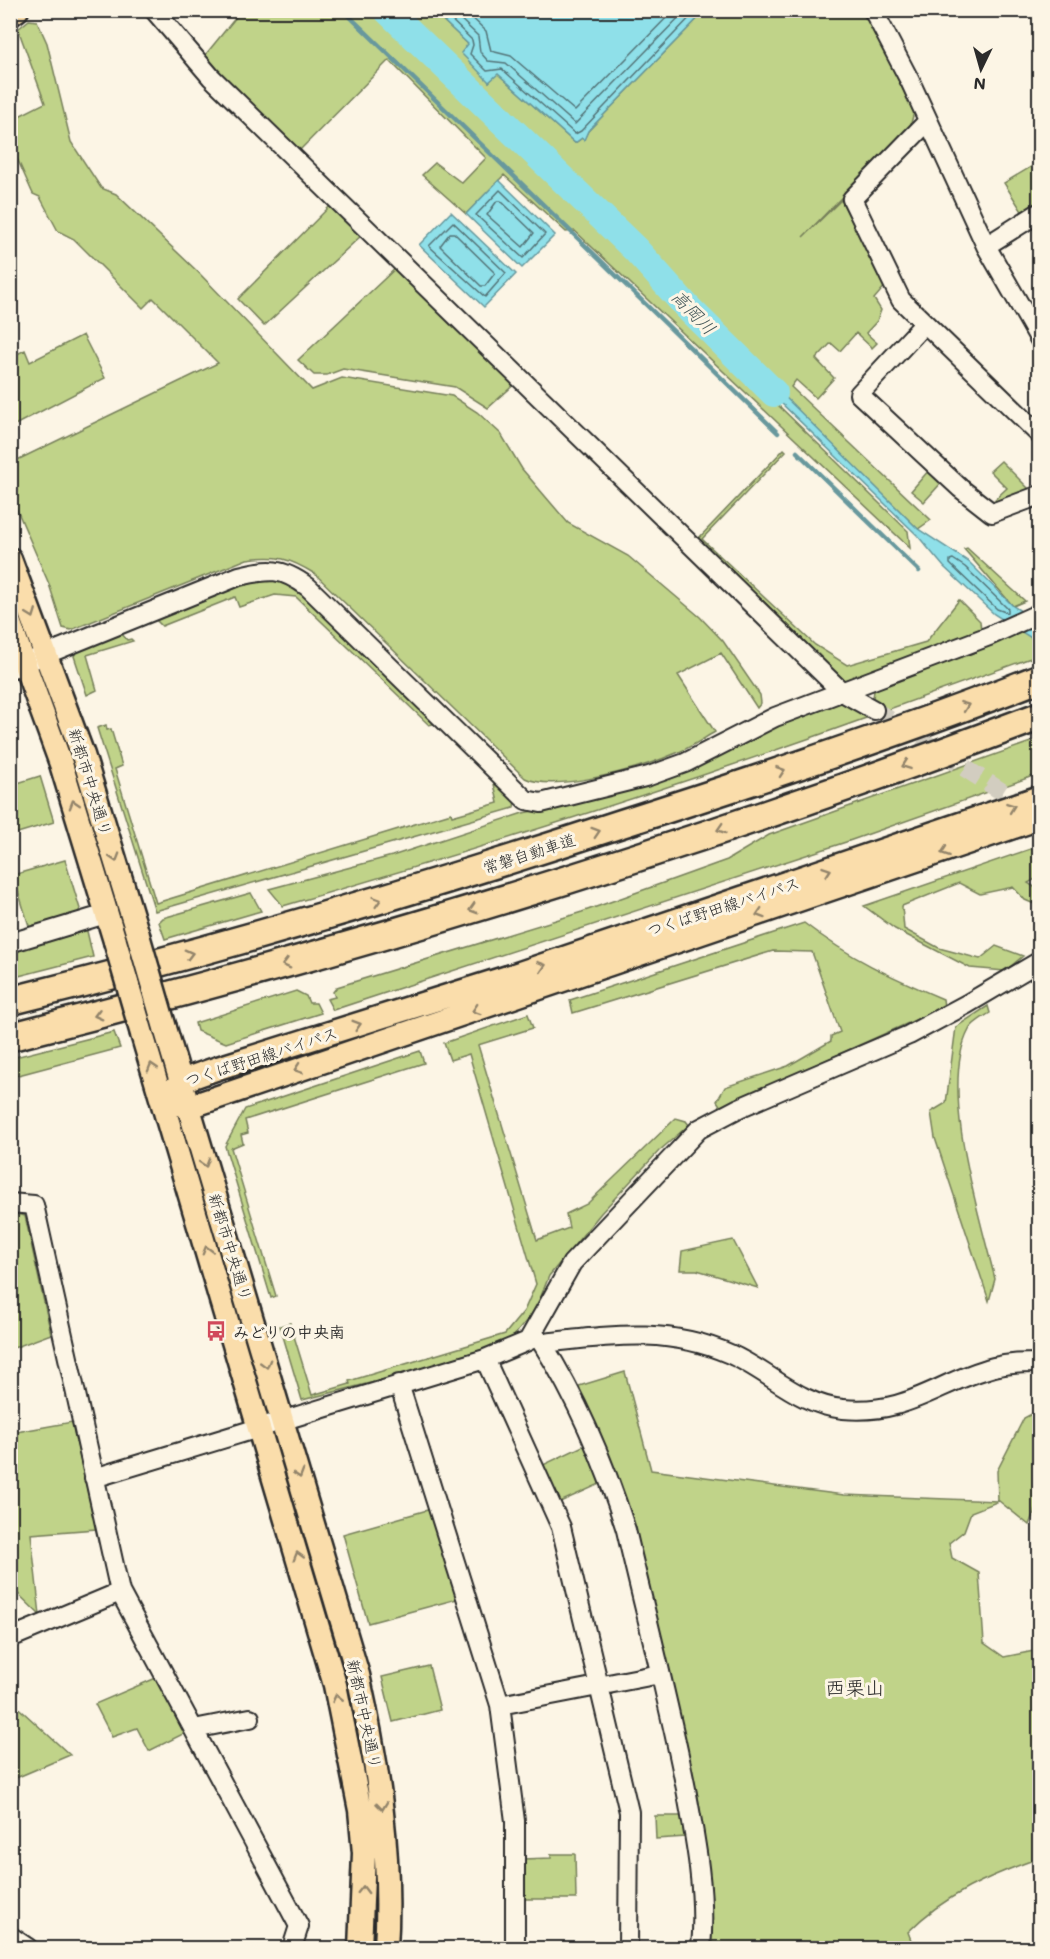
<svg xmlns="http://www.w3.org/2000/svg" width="1050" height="1959" font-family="Mali,'Klee One',sans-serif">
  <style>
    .green { fill: #c0d389; stroke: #767f5a; stroke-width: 1.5 }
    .water { fill: #8fe0e9; stroke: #67989d; stroke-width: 1.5 }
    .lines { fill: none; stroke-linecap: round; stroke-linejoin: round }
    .shore { stroke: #537377; stroke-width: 1.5 }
    .stream { stroke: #67989d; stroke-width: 4.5 }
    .river { stroke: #8fe0e9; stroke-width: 28 }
    .minor-tunnel { stroke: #d2cdc0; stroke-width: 18; stroke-dasharray: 18 9; stroke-linecap: butt }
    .minor-casing { stroke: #2b2b2b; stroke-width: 22 }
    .major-casing { stroke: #2b2b2b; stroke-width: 27 }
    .highway-casing { stroke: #2b2b2b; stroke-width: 32 }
    .minor { stroke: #fcf5e5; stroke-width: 18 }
    .major { stroke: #faddab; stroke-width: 22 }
    .highway { stroke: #faddab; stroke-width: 27 }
    .major-bridge-casing { stroke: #2b2b2b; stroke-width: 27; stroke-linecap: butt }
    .major-bridge { stroke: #faddab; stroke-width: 22 }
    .oneway { stroke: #92846b }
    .labels { text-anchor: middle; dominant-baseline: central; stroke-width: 6; stroke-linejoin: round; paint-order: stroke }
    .street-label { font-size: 16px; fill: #2b2b2b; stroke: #fcf5e5 }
    .poi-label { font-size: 16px; font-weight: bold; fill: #2b2b2b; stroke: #fcf5e5; text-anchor: start }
    .water-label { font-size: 18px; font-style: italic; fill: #44585a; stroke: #fcf5e5 }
    .quarter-label { font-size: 20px; fill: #2b2b2b; stroke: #fcf5e5 }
  </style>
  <rect width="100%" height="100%" fill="#fcf5e5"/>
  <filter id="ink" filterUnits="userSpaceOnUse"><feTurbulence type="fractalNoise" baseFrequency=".0167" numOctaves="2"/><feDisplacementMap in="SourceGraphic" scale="12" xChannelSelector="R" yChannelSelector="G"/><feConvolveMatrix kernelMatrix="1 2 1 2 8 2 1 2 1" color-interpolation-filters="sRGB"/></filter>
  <g filter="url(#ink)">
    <path class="green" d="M241,11H379L543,167L565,194L582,205L645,263L651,277L661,284L679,309L908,531L910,548L575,231L566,232L504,175L466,214L422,175L435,163L462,183L486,158L389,60L297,153L202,59Z
      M393,11H433L468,44L489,82L497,73L575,143L582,138L584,139L588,131L705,11H860L872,27L914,112L910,127L803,237L841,200L886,285L874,299L881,310L877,321L866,333L877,343L872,348L856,333L840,351L831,343L816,359L834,378L816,398L796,380L791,387L931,520L918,529L711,325L670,280Z
      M29,20L37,21L47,43L71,142L101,188L116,194L198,272L312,390L342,378L452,396L477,412L501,434L522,469L568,523L628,556L700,617L723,641L760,695L761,703L757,708L721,653L678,675L715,732C701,740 688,749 674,754C642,768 555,793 525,778L315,574C289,558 278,555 247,559L71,630L63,628L49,584L11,496V463L218,363L153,298L143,308L74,239L58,231L40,197L33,194L11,145V120L45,103L18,29Z
      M1039,162V202L1023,213L1004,183Z
      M334,202L363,234L264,326L238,299Z
      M399,265L518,381L488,408L455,387L343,369L327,375H314L298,360Z
      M83,335L105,378L11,427V357L25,350L30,362Z
      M784,449L786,451L702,539L815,645L847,665L926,642L959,600L980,621L981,631L843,684L696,541Z
      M1001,461L1030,490L996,504L992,502L1007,488L990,471Z
      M929,470L942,482L924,502L911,491Z
      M967,548L1025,601L1013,606L964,549Z
      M271,577L301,590L437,723L429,725L296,597L275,595L239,607L235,597L162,626L155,619L251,581Z
      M1039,623V655L884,711L872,704L874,691L886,682Z
      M121,633L127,640L131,639L133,641L87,655L97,690L87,695L74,656L77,650Z
      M831,700L841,702L869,717C676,787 480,849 283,906L269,889L392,856L523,813L601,797L661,780Z
      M106,725L107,730L111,729L122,766L115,769L156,903L451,813L452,816L498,803L493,779L515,799L514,808L155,911L97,728Z
      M1039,739V774L846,842L333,1010L327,999L335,997L333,992L337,987L582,912L727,860L769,835Z
      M40,776L54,822L11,835V785Z
      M1039,846V877L1028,883L1039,890V906L1025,900L1013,887L980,894L959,883L902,906L904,929L939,948L980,959L996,946L1023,956L1005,971L970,968L895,929L864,906Z
      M65,860L80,909L77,915L30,929L13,875Z
      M251,893L261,911L165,939L159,922L163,918Z
      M804,923C851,959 889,976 943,999L944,1007L721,1107L717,1101L725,1087L788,1066L831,1041V1036L840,1032L812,952L773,951L573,1013L570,1000Z
      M80,928L87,931L93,957L11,978V950Z
      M296,991L306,996L309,1003H316L321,1013L226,1043L197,1031L195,1023Z
      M988,1006L990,1013C984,1017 972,1023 969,1030C938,1087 980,1217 995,1279L989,1301L935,1138L931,1112L946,1103L956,1027Z
      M528,1014L533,1028L478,1045L537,1240L569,1228L566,1214L587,1204L676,1118L686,1121L689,1125L659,1151L601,1213L549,1276L536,1309L513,1337L496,1345L402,1375L302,1400L280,1326L290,1323L312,1395L350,1384L349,1381L505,1334L524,1311L536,1284L469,1054L450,1060L444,1043Z
      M114,1032L120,1048L11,1077V1058Z
      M420,1051L424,1063L245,1120L248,1133L241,1135L243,1143L231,1148L276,1296L271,1298L225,1146L245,1109Z
      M11,1213L25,1216L51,1334L11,1349Z
      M733,1240L758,1288L697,1270H680L682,1251Z
      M625,1372L651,1470L844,1495L998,1501L997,1471L1024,1418L1039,1410V1499L1029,1525L999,1501L971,1512L964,1531L949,1543L952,1558L979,1573L984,1643L1004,1657L1039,1650V1858C991,1875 944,1895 908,1932L914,1948H709L710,1884L698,1797L631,1513L590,1421L579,1386Z
      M72,1422L96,1529L31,1534L40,1615L11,1587V1433Z
      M585,1445L602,1483L558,1503L541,1466Z
      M431,1509L457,1599L368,1623L343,1534Z
      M429,1666L440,1710L393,1722L382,1677Z
      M156,1678L185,1733L149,1751L137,1728L112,1737L95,1704Z
      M11,1701L70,1755L11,1780Z
      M655,1816H683L686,1837L656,1839Z
      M551,1854H575L576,1899H521L522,1859L551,1858Z"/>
    <path class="water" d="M433,11H705L588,131L584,140L582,138L575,143L498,74L489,82L461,53L468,44Z
      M499,180L555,235L522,268L466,214Z
      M451,212L516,274L484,307L419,245Z
      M751,363L918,529L969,562L1013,606L1039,623V643L994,614L944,567L917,535L743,366Z"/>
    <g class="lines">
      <path class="shore" d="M441,10L472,40L473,45L470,54L487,71L502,69L575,134L581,131L697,10
        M451,10L478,36L480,52L488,61L506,63L575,124L686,10
        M464,10L486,31L491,51L511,56L575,111L674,10
        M500,190L545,234L523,258L476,215Z
        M497,201H501L534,233L523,247L487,215Z
        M453,222L506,273L485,297L429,246Z
        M450,233H454L495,273L485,286H481L440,246Z
        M953,559L965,567L1008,609V613L997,609L950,564V560Z"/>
      <path class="stream" d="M343,10L778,433
        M797,452L919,571"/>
      <path class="river" d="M387,10L636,250L688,308L774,393"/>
      <path class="minor-tunnel" d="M874,710L1029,809"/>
      <g class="minor-casing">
        <path id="minor" d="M154,10L211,77L842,692L874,710
          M873,10L910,81L986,246L1040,340
          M928,121L852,199L901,300L1040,435
          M986,246L1040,212
          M925,323L859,394L960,488L992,513L1040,495
          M10,669L239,576C270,569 281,567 308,587L526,800L541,803L649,776L685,763L775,717L989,636L1040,613
          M10,943L106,914
          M10,1203L34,1205L120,1592
          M536,1337L542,1343C609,1336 666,1326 730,1354C769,1371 799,1405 843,1409C909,1415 937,1382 994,1367C1009,1363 1024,1363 1040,1363
          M542,1343C578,1400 606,1467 626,1530C646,1616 669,1702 686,1789C696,1842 706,1895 701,1948
          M485,1359L561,1527L599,1686L629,1812L628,1948
          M399,1384L500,1705L515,1821V1948
          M94,1478L485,1359L528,1341L572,1263L699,1129L739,1108L909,1035L967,1004L1040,961
          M10,1638L120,1592L299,1926L292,1948
          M500,1705L660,1674
          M194,1729L250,1718
          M10,1936L28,1948"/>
      </g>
      <g class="major-casing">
        <path id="major" d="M10,15L17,10
          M10,559L83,755L138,935
          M10,624L61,764L115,941
          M165,1028L358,1675C378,1765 392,1856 386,1948
          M142,1034L335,1685L360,1810L364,1853L360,1948
          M172,1091L181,1081L218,1068L508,977L1040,797
          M175,1103L189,1107L1040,818"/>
      </g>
      <g class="highway-casing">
        <path id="highway" d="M10,1001C216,950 419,890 620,824C761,779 902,732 1040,678
          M10,1037C359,949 703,844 1040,716"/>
      </g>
      <use href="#minor" class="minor"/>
      <use href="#major" class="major"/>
      <use href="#highway" class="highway"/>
      <g class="major-bridge-casing">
        <path id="major-bridge" d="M138,935L165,1028
          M115,941L142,1034"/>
      </g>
      <use href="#major-bridge" class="major-bridge"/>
    </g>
    <defs><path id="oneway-chevron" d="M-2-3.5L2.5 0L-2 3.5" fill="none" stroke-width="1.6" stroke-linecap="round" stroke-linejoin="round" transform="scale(1.5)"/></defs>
    <g class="oneway">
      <use href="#oneway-chevron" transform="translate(32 614) rotate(69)"/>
      <use href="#oneway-chevron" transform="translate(965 706) rotate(-20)"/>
      <use href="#oneway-chevron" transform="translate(906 765) rotate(160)"/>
      <use href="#oneway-chevron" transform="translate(781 771) rotate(-19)"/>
      <use href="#oneway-chevron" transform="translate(74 804) rotate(-107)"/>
      <use href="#oneway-chevron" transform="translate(1011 807) rotate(-20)"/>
      <use href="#oneway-chevron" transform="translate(721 829) rotate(162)"/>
      <use href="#oneway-chevron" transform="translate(596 832) rotate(-18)"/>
      <use href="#oneway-chevron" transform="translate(945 852) rotate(161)"/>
      <use href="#oneway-chevron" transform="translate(115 858) rotate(73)"/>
      <use href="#oneway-chevron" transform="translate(827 871) rotate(-19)"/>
      <use href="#oneway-chevron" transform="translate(377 901) rotate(-17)"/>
      <use href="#oneway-chevron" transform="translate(473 909) rotate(163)"/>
      <use href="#oneway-chevron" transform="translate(760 914) rotate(162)"/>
      <use href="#oneway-chevron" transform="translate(189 954) rotate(-15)"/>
      <use href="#oneway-chevron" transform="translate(286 964) rotate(165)"/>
      <use href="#oneway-chevron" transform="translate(542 966) rotate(-18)"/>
      <use href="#oneway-chevron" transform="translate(476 1010) rotate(162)"/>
      <use href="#oneway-chevron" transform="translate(98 1015) rotate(165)"/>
      <use href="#oneway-chevron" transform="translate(357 1025) rotate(-17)"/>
      <use href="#oneway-chevron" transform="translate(152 1067) rotate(-107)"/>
      <use href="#oneway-chevron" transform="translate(298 1069) rotate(161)"/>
      <use href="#oneway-chevron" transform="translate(205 1163) rotate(73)"/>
      <use href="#oneway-chevron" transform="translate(207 1250) rotate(-106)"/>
      <use href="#oneway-chevron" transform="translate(266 1364) rotate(74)"/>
      <use href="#oneway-chevron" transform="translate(299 1474) rotate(73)"/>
      <use href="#oneway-chevron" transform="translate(298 1556) rotate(-106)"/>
      <use href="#oneway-chevron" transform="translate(337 1698) rotate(-103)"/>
      <use href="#oneway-chevron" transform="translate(382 1806) rotate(83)"/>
      <use href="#oneway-chevron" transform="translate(363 1890) rotate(-89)"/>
    </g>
  </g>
  <defs>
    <g id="bus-bare" transform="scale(1.62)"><path d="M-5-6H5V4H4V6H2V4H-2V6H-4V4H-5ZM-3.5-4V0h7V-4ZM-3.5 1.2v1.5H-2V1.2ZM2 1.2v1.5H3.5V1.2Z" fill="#d1495b" stroke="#fcf5e5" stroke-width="2.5" paint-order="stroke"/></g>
  </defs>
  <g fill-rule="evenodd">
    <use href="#bus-bare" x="216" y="1331"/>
  </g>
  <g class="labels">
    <g class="street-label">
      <text transform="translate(91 782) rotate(73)">新都市中央通り</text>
      <text transform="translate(529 853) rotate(-18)">常磐自動車道</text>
      <text transform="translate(723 906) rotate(-18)">つくば野田線バイパス</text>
      <text transform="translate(261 1056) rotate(-18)">つくば野田線バイパス</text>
      <text transform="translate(231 1247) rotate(73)">新都市中央通り</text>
      <text transform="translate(365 1714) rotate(78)">新都市中央通り</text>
    </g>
    <g class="poi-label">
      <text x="233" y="1331">みどりの中央南</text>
    </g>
    <g class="water-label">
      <text transform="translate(694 312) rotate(46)">高岡川</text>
    </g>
    <g class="quarter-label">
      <text x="855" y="1687">西栗山</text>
    </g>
  </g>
  <rect width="1050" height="1959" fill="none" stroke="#fcf5e5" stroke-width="36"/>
  <rect x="18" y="18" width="1014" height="1923" fill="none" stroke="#2b2b2b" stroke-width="2" filter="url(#ink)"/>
  <g transform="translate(981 69) rotate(185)" stroke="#fcf5e5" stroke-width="4.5" paint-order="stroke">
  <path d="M0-4.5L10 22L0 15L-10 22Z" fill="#2b2b2b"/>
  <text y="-9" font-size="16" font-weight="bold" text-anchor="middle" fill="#2b2b2b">N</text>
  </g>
</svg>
